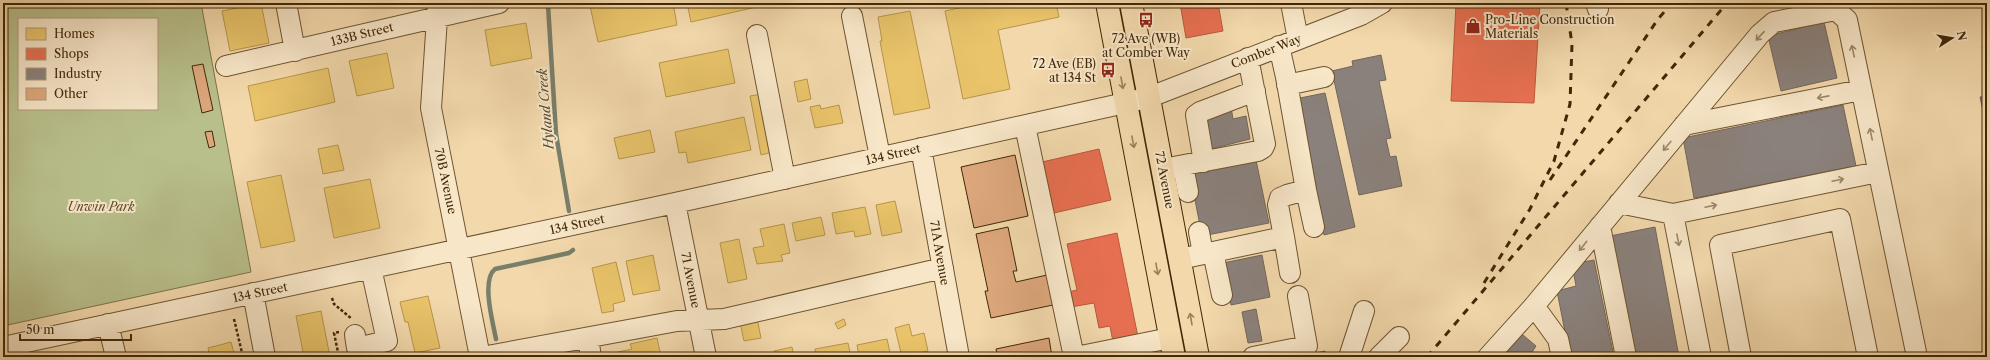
<svg xmlns="http://www.w3.org/2000/svg" width="1990" height="360" font-family="'Libre Caslon Text',serif">
  <style>
    .green { fill: #b8bf8b; stroke: #7d7449; fill-rule: evenodd }
    .homes { fill: #e9c46a; stroke: #b7954c }
    .shops { fill: #e76f51; stroke: #b65a3b }
    .industry { fill: #8a817c; stroke: #746659 }
    .lines { fill: none; stroke-linecap: round; stroke-linejoin: round }
    .stream { stroke: #787f6b; stroke-width: 4.5 }
    .building { fill: #dda77c; stroke: #422807 }
    .minor-casing { stroke: #6e5430; stroke-width: 22 }
    .major-casing { stroke: #422807; stroke-width: 24 }
    .path { stroke: #422807; stroke-width: 2.5; stroke-dasharray: 3 2; stroke-linecap: butt }
    .minor { stroke: #f7e6c8; stroke-width: 20 }
    .major { stroke: #f2d8ab; stroke-width: 22 }
    .rail { stroke: #422807; stroke-width: 3; stroke-dasharray: 7 7; stroke-linecap: butt }
    .oneway { stroke: #9c8768 }
    .oneway2 { stroke: #9a8059 }
    .labels { text-anchor: middle; dominant-baseline: central; stroke-width: 4; stroke-linejoin: round; paint-order: stroke }
    .poi-label { font-size: 12px; fill: #422807; stroke: #f7e6c8; text-anchor: start }
    .street-label { font-size: 12px; fill: #422807; stroke: #f7e6c8 }
    .park-label { font-size: 12px; font-style: italic; fill: #604e28; stroke: #f7e6c8 }
    .water-label { font-size: 13px; font-style: italic; fill: #584c31; stroke: #f7e6c8 }
  </style>
  <rect width="100%" height="100%" fill="#f2d8ab"/>
  <filter id="stains"><feTurbulence type="fractalNoise" baseFrequency=".005" numOctaves="4"/><feColorMatrix values="0 0 0 0 .2 0 0 0 0 .09 0 0 0 0 .02 0 0 0 .5 -.17"/></filter>
  <radialGradient id="worn" r=".72"><stop offset=".6" stop-color="#630" stop-opacity="0"/><stop offset="1" stop-color="#630" stop-opacity=".3"/></radialGradient>
  <path class="green" d="M3,3H201L251,272L3,326ZM19,19H157V109H19Z"/>
  <path class="homes" d="M261,3L269,43L230,51L222,11Z
    M367,3H405V7Z
    M605,3H673L677,25L598,42L590,6Z
    M687,3H774L691,22Z
    M972,3H1056L1059,17L998,30L1010,89L963,99L945,11L973,5Z
    M910,11L930,108L894,115L880,41H882L878,17Z
    M526,23L532,58L491,66L485,30Z
    M728,49L735,83L666,97L659,63Z
    M387,53L394,88L357,96L349,61Z
    M328,68L335,102L255,121L248,86Z
    M807,79L811,99L798,102L794,82Z
    M762,94L773,152L761,155L750,96Z
    M820,105L821,109L839,105L843,123L815,128L810,107Z
    M744,117L751,150L688,163L686,152L679,153L675,132Z
    M650,130L655,152L619,159L614,138Z
    M338,145L344,170L323,174L318,149Z
    M281,175L295,241L261,248L247,182Z
    M370,179L380,228L334,238L324,188Z
    M895,201L902,232L882,236L876,205Z
    M865,207L871,234L855,237L854,231L836,234L832,213Z
    M821,217L825,235L796,241L792,223Z
    M784,224L790,253L781,255L783,261L757,264L753,248L764,246L760,229Z
    M739,239L747,279L728,283L720,243Z
    M653,255L660,290L633,295L626,261Z
    M616,262L625,301L613,304L614,311L602,313L592,268Z
    M428,296L440,348L415,353L408,322H405L400,302Z
    M321,311L330,357H304L296,316Z
    M757,318L761,338L744,341L740,322Z
    M844,319L846,325L838,329L835,323Z
    M909,324L912,336L924,333L928,351L902,357L895,328Z
    M657,338L661,357H619L618,352L632,349L630,344Z
    M887,339L891,357H859L857,345Z
    M231,342L235,357H210L208,348Z
    M848,343L851,357H816L815,349Z
    M792,347L794,357H775L774,351Z"/>
  <path class="shops" d="M1180,3H1218L1223,31L1186,38Z
    M1456,3H1540L1534,103L1451,101Z
    M1099,149L1111,200L1054,213L1042,162Z
    M1117,233L1138,337L1113,342L1110,326L1099,328L1094,303L1071,307L1068,292L1077,290L1067,244Z"/>
  <path class="industry" d="M1824,22L1837,78L1781,91L1768,36Z
    M1987,46V68L1982,47Z
    M1381,55L1386,80L1379,81L1391,138L1386,139L1390,157L1396,156L1402,186L1359,195L1332,71L1353,66L1352,61Z
    M1325,93L1355,227L1324,235L1295,99Z
    M1987,96V110L1983,111L1980,97Z
    M1843,105L1856,166L1694,198L1683,138Z
    M1231,107L1233,119L1246,116L1250,139L1211,149L1202,118Z
    M1256,160L1269,223L1202,236L1190,174Z
    M1655,227L1679,357H1630L1610,236Z
    M1262,255L1270,297L1231,305L1223,263Z
    M1594,260L1614,357H1570L1557,291L1576,286L1572,264Z
    M1256,309L1262,341L1248,343L1242,312Z
    M1517,330L1536,346L1529,357H1494Z
    M1325,351L1326,357H1302L1301,356Z"/>
  <g class="lines">
    <path class="stream" d="M548,5L556,134L569,211
      M496,339C493,323 481,280 495,269L569,253L573,250"/>
  </g>
  <path class="building" d="M203,64L213,110L202,113L192,66Z
    M212,131L215,146L209,148L205,132Z
    M1015,155L1028,216L974,228L961,167Z
    M1008,227L1017,271H1013L1016,282L1047,275L1053,305L991,318L985,291H988L976,234Z
    M1049,338L1052,357H998L996,349Z"/>
  <g class="lines">
    <g class="minor-casing">
      <path id="minor" d="M286,3L295,51
        M438,3L431,108L480,357
        M1291,3L1298,39
        M1596,3L1598,9
        M852,16L880,157
        M757,35L785,179
        M226,66L499,3
        M1287,85L1324,77
        M1684,125L1861,90
        M1025,126L1074,357
        M921,148L959,357
        M1204,162L1196,115L1200,112L1255,91
        M1183,166L1188,192
        M1163,169L1258,151L1263,148L1265,144L1248,58
        M1306,190L1314,227
        M675,203L706,357
        M1619,203L1673,214L1701,357
        M1673,214L1878,172
        M1600,226L1626,357
        M1199,232L1203,254
        M1284,237L1290,273
        M1213,252L1222,295
        M1180,259L1284,237L1278,205L1280,198L1287,195L1306,190L1286,77L1279,46
        M253,293L265,357
        M1534,306L1558,339L1562,357
        M108,324L116,357
        M355,335L357,348L387,341L371,268
        M588,338L591,357
        M3,347L675,203L1125,103L1150,97L1361,15L1382,3
        M482,357L677,321L724,319L943,268
        M1076,357L1170,338
        M1253,357L1307,346L1298,296
        M1349,357L1364,311
        M1379,357L1399,337
        M1488,357L1534,306L1760,34L1774,22L1836,10L1847,20L1917,357
        M1741,357L1720,245L1840,219L1868,357"/>
    </g>
    <g class="major-casing">
      <path id="major" d="M1107,3L1174,357
        M1131,3L1198,357"/>
    </g>
    <path class="path" d="M332,298L334,304L352,319
      M234,319L243,357
      M339,332L334,333L339,357"/>
    <use href="#minor" class="minor"/>
    <use href="#major" class="major"/>
    <path class="rail" d="M1550,180L1658,19L1672,3
      M1484,283L1530,209L1554,161L1570,104L1572,44L1566,3
      M1427,357L1727,3"/>
  </g>
  <defs><path id="oneway-shaft" d="M-6 0H5M1.5-3L5.5 0L1.5 3" fill="none" stroke-width="1.6" stroke-linecap="round" stroke-linejoin="round"/></defs>
  <g class="oneway">
    <use href="#oneway-shaft" transform="translate(1760 36) rotate(133)"/>
    <use href="#oneway-shaft" transform="translate(1853 51) rotate(-102)"/>
    <use href="#oneway-shaft" transform="translate(1823 97) rotate(169)"/>
    <use href="#oneway-shaft" transform="translate(1871 134) rotate(-102)"/>
    <use href="#oneway-shaft" transform="translate(1667 146) rotate(130)"/>
    <use href="#oneway-shaft" transform="translate(1838 180) rotate(-12)"/>
    <use href="#oneway-shaft" transform="translate(1711 206) rotate(-12)"/>
    <use href="#oneway-shaft" transform="translate(1678 240) rotate(79)"/>
    <use href="#oneway-shaft" transform="translate(1583 246) rotate(129)"/>
  </g>
  <g class="oneway2">
    <use href="#oneway-shaft" transform="translate(1122 83) rotate(80)"/>
    <use href="#oneway-shaft" transform="translate(1133 142) rotate(79)"/>
    <use href="#oneway-shaft" transform="translate(1157 269) rotate(79)"/>
    <use href="#oneway-shaft" transform="translate(1191 319) rotate(-100)"/>
  </g>
  <defs>
    <g id="bus-bare" transform="scale(1.2)"><path d="M-5-6H5V4H4V6H2V4H-2V6H-4V4H-5ZM-3.5-4V0h7V-4ZM-3.5 1.2v1.5H-2V1.2ZM2 1.2v1.5H3.5V1.2Z" fill="#8f2418" stroke="#f7e6c8" stroke-width="2.5" paint-order="stroke"/></g>
    <g id="shop-bare" transform="scale(1.2)"><path d="M-5-2.5h2.3a2.7 3.5 0 0 1 5.4 0H5L5.5 6h-11ZM-1.5-2.5h3a1.5 2.3 0 0 0-3 0Z" fill="#8f2418" stroke="#f7e6c8" stroke-width="2.5" paint-order="stroke"/></g>
  </defs>
  <g fill-rule="evenodd">
    <use href="#bus-bare" x="1146" y="20"/>
    <use href="#shop-bare" x="1473" y="26"/>
    <use href="#bus-bare" x="1108" y="70"/>
  </g>
  <g class="labels">
    <g class="poi-label">
      <text x="1485" y="19">Pro-Line Construction<tspan x="1485" dy="14">Materials</tspan></text>
      <text x="1146" y="38" text-anchor="middle">72 Ave (WB)<tspan x="1146" dy="14">at Comber Way</tspan></text>
      <text x="1096" y="63" text-anchor="end">72 Ave (EB)<tspan x="1096" dy="14">at 134 St</tspan></text>
    </g>
    <g class="street-label">
      <text transform="translate(362 34) rotate(-14)">133B Street</text>
      <text transform="translate(1266 51) rotate(-21)">Comber Way</text>
      <text transform="translate(893 154) rotate(-13)">134 Street</text>
      <text transform="translate(1165 180) rotate(79)">72 Avenue</text>
      <text transform="translate(446 181) rotate(78)">70B Avenue</text>
      <text transform="translate(577 224) rotate(-12)">134 Street</text>
      <text transform="translate(940 253) rotate(80)">71A Avenue</text>
      <text transform="translate(691 280) rotate(79)">71 Avenue</text>
      <text transform="translate(260 292) rotate(-12)">134 Street</text>
    </g>
    <g class="park-label">
      <text x="101" y="206">Unwin Park</text>
    </g>
    <g class="water-label">
      <text transform="translate(545 109) rotate(-95)">Hyland Creek</text>
    </g>
  </g>
  <rect width="1990" height="360" fill="none" stroke="#f2d8ab" stroke-width="16"/>
  <rect x="4" y="4" width="1982" height="352" fill="none" stroke="#422807" stroke-width="2"/>
  <rect x="8" y="8" width="1974" height="344" fill="none" stroke="#422807"/>
  <rect x="18" y="18" width="140" height="92" fill="#f7e6c8" stroke="#af9a7b"/>
  <rect x="26" y="28" width="20" height="12" fill="#e9c46a" stroke="#af9a7b"/>
  <text x="54" y="38" font-size="12" fill="#422807">Homes</text>
  <rect x="26" y="48" width="20" height="12" fill="#e76f51" stroke="#af9a7b"/>
  <text x="54" y="58" font-size="12" fill="#422807">Shops</text>
  <rect x="26" y="68" width="20" height="12" fill="#8a817c" stroke="#af9a7b"/>
  <text x="54" y="78" font-size="12" fill="#422807">Industry</text>
  <rect x="26" y="88" width="20" height="12" fill="#dda77c" stroke="#af9a7b"/>
  <text x="54" y="98" font-size="12" fill="#422807">Other</text>
  <g transform="translate(1952 38) rotate(78)" stroke="#f7e6c8" stroke-width="3" paint-order="stroke">
  <path d="M0-3L7 15L0 10L-7 15Z" fill="#422807"/>
  <text y="-6" font-size="11" font-weight="bold" text-anchor="middle" fill="#422807">N</text>
  </g>
  <path d="M20 334v6h111v-6" fill="none" stroke="#422807" stroke-width="2"/>
  <text x="26" y="334" font-size="12" fill="#422807" stroke="#f7e6c8" stroke-width="3" paint-order="stroke">50 m</text>
  <rect width="100%" height="100%" filter="url(#stains)"/>
  <rect width="100%" height="100%" fill="url(#worn)"/>
</svg>
